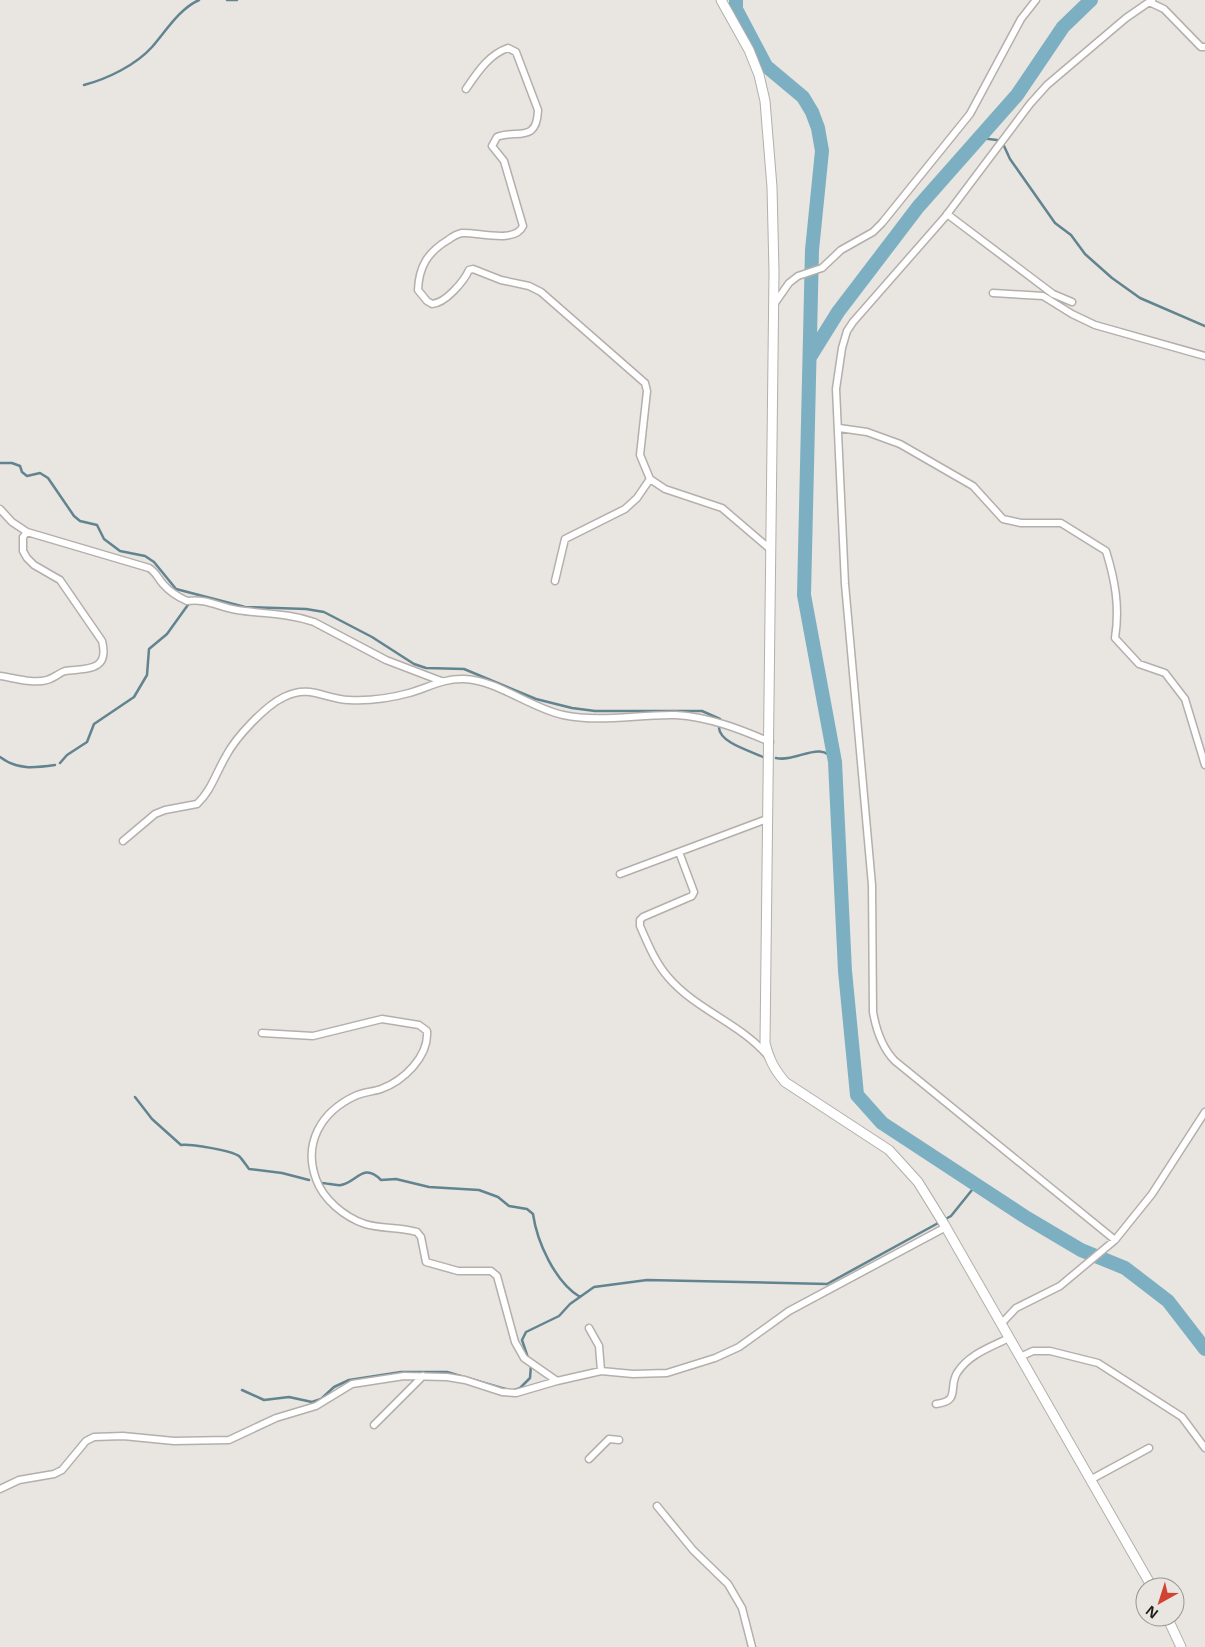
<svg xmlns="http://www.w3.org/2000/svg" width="1205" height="1647" font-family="'Open Sans',sans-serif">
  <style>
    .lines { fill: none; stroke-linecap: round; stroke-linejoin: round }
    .stream { stroke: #618490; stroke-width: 2.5 }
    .river { stroke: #7cafc1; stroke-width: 14 }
    .minor-casing { stroke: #b4afab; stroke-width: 9 }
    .secondary-casing { stroke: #b4afab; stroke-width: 11 }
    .minor { stroke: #fff; stroke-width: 6 }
    .secondary { stroke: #fff; stroke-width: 9 }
  </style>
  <rect width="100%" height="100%" fill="#e9e5e0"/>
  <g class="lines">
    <path class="stream" d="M227,0H237
      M84,85C107,79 136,65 152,47C166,31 179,9 199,0
      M980,138L997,140L1004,146L1010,159L1055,223L1071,235L1085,254L1112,278L1140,298L1205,326
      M0,463H12L20,466L22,472L27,476L40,473L48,478L74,516L80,521L97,525L104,539L120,551L145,556L154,562L176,589L245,607L306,609L324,612L372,637L414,664L426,668L464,669L536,699L572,708L595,711H702L720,719
      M719,728C720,743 751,751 763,757
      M0,757C17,770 34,768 55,765
      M776,758C797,763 821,738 835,762
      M60,763L67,755L87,742L94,724L134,697L147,675L149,649L167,634L190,602
      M135,1097L152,1119L181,1145C191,1144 230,1150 239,1156C242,1159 246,1165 249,1169L282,1173L309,1180
      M321,1183C327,1183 336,1186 341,1185C357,1182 363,1162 381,1180L396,1179L429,1187L479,1190L498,1197L509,1206L527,1209L533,1214C537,1242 555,1282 580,1297
      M528,1358L522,1340L526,1332L559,1316L570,1304L594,1287L647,1280L827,1284L951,1216L976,1185
      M242,1390L264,1400L289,1397L312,1402L321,1399L334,1387L349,1380L401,1372H447L512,1391L520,1388L530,1378L531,1365"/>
    <path class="river" d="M736,0V9L766,66L803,97L812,112L818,128L822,151L812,250L804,595L835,762L845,971L857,1095L882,1123L1027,1218L1081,1250L1125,1268L1168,1301L1205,1349
      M810,357L838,312L918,207L1017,95L1063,27L1091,0"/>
    <g class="minor-casing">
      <path id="minor" d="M1149,2L1164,9L1201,47H1205
        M466,89C477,73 489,54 508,48L516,52L538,110C537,144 516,129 497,137L492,146L504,161L523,226C515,244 478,232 462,233C456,234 452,237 448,240C428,252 419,266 418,290L427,301L432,304C446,303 464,281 469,270L473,269L501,280L529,286L541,292L645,383L647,391L640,455L650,479L665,489L722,508L770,549
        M947,214L1053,294L1072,302
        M993,293L1043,296L1072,314L1095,325L1205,356
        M775,303L789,283L798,276L822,268L841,250L873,232L882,223L970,114L1021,19L1036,0
        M839,428L867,432L900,444L973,486L1003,519L1021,523H1061L1106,551C1115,580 1120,607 1115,638L1139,664L1165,673L1185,699L1205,765
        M0,509L12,522L27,532L149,568C156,572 157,577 163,584C169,591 178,597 187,601C205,598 219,607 237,610C263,614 288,613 314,622L386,660L441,681
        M555,581L565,539L625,509L637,498L650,479
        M0,676C15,678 33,684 47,680C54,678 59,673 65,671C86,668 110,672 102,641L60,580L34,565L27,558L23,551V537L27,532
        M123,841L155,814L165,810L197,804C211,791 216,773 226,756C236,737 265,706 284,697C310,684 324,699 349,700C369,701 391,698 409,693C427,688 444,678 464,679C497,680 530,708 563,715C601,723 638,714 676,715C709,717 740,729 770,742
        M679,852L694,892L692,896L643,917L640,920V926C648,944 655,962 668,977C696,1010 740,1023 768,1056
        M620,874L767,819
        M262,1033L313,1036L382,1019L419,1025L427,1031C429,1057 403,1081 381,1089C372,1092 363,1092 355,1096C321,1112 303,1143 316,1179C323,1199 344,1217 365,1224C381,1229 400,1227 417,1232L421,1237L426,1262L458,1271H491L497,1276L515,1342L524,1358L557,1381
        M1115,1240L895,1061C883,1049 876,1029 873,1012L872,885L845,584L836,389L842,348L847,331L853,322L945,217L1030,104L1047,85L1126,18L1152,0
        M1001,1324L1016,1308L1060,1286L1115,1240L1152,1194L1205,1112
        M589,1328L599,1346L601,1371
        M1020,1357L1033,1351H1050L1098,1363L1182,1417L1205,1448
        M936,1404C961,1401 948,1388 957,1373C969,1354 991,1347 1009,1338
        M374,1425L423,1376
        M589,1459L609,1439L619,1440
        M1090,1480L1149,1448
        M0,1489L19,1480L54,1474L62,1470L86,1441L94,1437L123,1436L174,1441L229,1440L276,1418L316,1406L352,1384L404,1376L447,1377L465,1380L502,1392L516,1393L557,1381L601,1371L633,1374L667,1373L715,1358L739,1347L789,1311L946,1227
        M657,1506L693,1550L728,1584L742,1608L752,1647"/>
    </g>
    <g class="secondary-casing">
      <path id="secondary" d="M721,0L749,50L759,75L765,101L772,187L774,272L765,1043C769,1059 774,1069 785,1082L889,1150L918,1182L944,1224L1152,1587
        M1167,1617L1181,1647"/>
    </g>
    <use href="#minor" class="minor"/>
    <use href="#secondary" class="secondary"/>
  </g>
  <g transform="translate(1160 1602) rotate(219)"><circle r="24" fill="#e9e5e0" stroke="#999692"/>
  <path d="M0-4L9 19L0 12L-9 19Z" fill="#d14434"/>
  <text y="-8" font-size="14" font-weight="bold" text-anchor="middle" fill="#211f1e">N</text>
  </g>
</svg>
